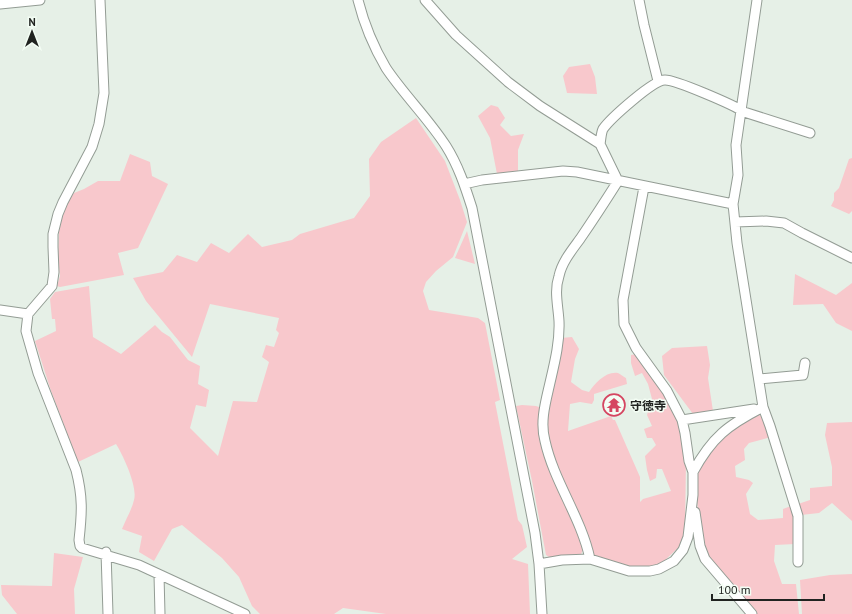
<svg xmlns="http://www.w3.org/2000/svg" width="852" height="614" font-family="'PT Sans','Noto Sans JP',sans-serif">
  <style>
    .green { fill: #f8c8cc }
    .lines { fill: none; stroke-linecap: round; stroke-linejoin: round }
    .minor-casing { stroke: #939c94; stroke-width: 11 }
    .minor { stroke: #fff; stroke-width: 9 }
    .labels { text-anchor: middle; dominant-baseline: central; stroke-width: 3; stroke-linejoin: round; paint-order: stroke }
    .poi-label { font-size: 12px; font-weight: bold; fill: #202320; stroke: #f3fdf4; text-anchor: start }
  </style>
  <rect width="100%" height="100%" fill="#e6f0e7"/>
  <path class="green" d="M590,64L595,77L597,94L567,93L563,76L569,67Z
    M491,105L498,107L505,118L500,125L511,136L524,134L518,150V172L497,174L490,138L478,116Z
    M416,118L445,161L460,200L467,222L453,257L436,271L426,282L423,291L429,310L478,318L485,323L500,400L495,402L518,520L522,525L527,547L512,559L528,564L530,614H386L343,608L334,614H260L252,606L239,577L222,558L182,525L172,529L154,561L139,552L142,536L122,529C126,519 132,509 134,500C138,487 123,455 116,444L78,462L51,391L35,341L56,331L55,319H52L50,299L55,292L89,286L93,337L121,354L155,325L162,332L170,337L188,360L200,366L198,384L209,390L206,407L196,405L190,428L218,456L233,401L257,402L269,362L262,357L266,345L274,347L279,333L276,330L279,318L210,304L192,357L146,301L133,278L163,272L177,255L197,262L211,243L229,253L248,234L262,247L292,240L300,234L354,218L370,196L369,159L381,142Z
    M130,154L150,162L152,176L168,184L138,248L118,253L124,275L60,287L57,286L60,276L58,258L59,231L62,217L68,201L74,193L84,189L98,181H120Z
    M852,158V211L849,214L831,206L834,200V193L839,188L849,159Z
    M467,231L475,264L455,258Z
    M795,274L836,295L852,283V331L836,323L823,304L793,305Z
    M572,337L579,349L575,359L571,382L582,390L589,392C595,383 606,371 618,373C620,374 624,377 626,378L627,384L594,394V400L592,404L580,402L570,404L568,431L611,416L613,420H615L640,477V502L643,499L671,491L662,469H657L656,478L650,481L647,470L645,456L656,445L652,438H647L644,429L652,426L647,415L652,399L648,384L642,373L635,376L631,363V355L637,354L665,392L679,420L686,460L685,531L681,545L662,563L651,567L628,568L592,557L551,454L546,423L561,338Z
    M707,346L710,365L708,378L713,411L693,414L664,375L662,356L672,348Z
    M522,405L536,406L542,408L541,433L583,544V550L581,554L549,557L546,555L532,481L516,406Z
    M759,415L763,417L771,437L749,443L744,449L745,460L735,466L736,477L749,480L753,483L746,494L750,514L758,520L783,518V509L791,506L795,517V544L775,545L774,561L782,584H796L799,614H757L709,558L702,542L697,502V484L699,466L712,446L751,416Z
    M852,422V521L832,503L819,513L801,515L798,504L810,500V488L832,486V467L825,435L827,423Z
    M54,553L83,557L74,589L75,614H17L2,595L1,585L52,586Z
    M852,574V614H802L800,580L830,575Z"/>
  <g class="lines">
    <g class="minor-casing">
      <path id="minor" d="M100,0L104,93L99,124L92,147L63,202L58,214L53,234V247L54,272L52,286L28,314L26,331L38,373L76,470C83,497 82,513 79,540L80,546L82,548L139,565L245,614
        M358,0C364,24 373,46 386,68C404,95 428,118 446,146C458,165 465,186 472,208L535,533L539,564L542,614
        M425,0L456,35L508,82L540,106L600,144L618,181C606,200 593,220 580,239C572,250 562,262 559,276C554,291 558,305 559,321C560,343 554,365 549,387C545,404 540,423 545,441C554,482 581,517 590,559
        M639,0L644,25L658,81
        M757,0L736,145L738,175L733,204L737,243L763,407L770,426L798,516V562
        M0,4L40,0
        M600,144C601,139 601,133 603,129C610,119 653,80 665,80C676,80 734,105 744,112L810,133
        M464,184L482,180L563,171L577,172L733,204
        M735,222L766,221L784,223L802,233L852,258
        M0,310L28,314
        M759,379L803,375L805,363
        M682,420L754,409
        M693,472C712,437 728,425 763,407
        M695,512L700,546L705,559L752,614
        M106,552L108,614
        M539,564L562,560L590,559L629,571H650L659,569L674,561L683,550L688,537L693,495V472L689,461L685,433L682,420L667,391L636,348L624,324L623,300L644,187
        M159,575L160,614"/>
    </g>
    <use href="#minor" class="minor"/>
  </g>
  <defs>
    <g id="temple-ring" transform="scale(1.15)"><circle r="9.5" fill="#f3fdf4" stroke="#d54561" stroke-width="1.5"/><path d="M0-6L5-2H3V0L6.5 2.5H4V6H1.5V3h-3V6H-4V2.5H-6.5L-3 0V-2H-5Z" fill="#d54561"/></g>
  </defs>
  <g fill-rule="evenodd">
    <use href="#temple-ring" x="614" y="405"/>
  </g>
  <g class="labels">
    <g class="poi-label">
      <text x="630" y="405">守徳寺</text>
    </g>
  </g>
  <g transform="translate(32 32)" stroke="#f3fdf4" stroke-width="3" paint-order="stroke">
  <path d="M0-3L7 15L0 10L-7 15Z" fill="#202320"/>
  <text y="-6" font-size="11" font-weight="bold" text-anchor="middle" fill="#202320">N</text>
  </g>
  <path d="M712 594v6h112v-6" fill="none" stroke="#202320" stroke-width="2"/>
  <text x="718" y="594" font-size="12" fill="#202320" stroke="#f3fdf4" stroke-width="3" paint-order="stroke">100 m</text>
</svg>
